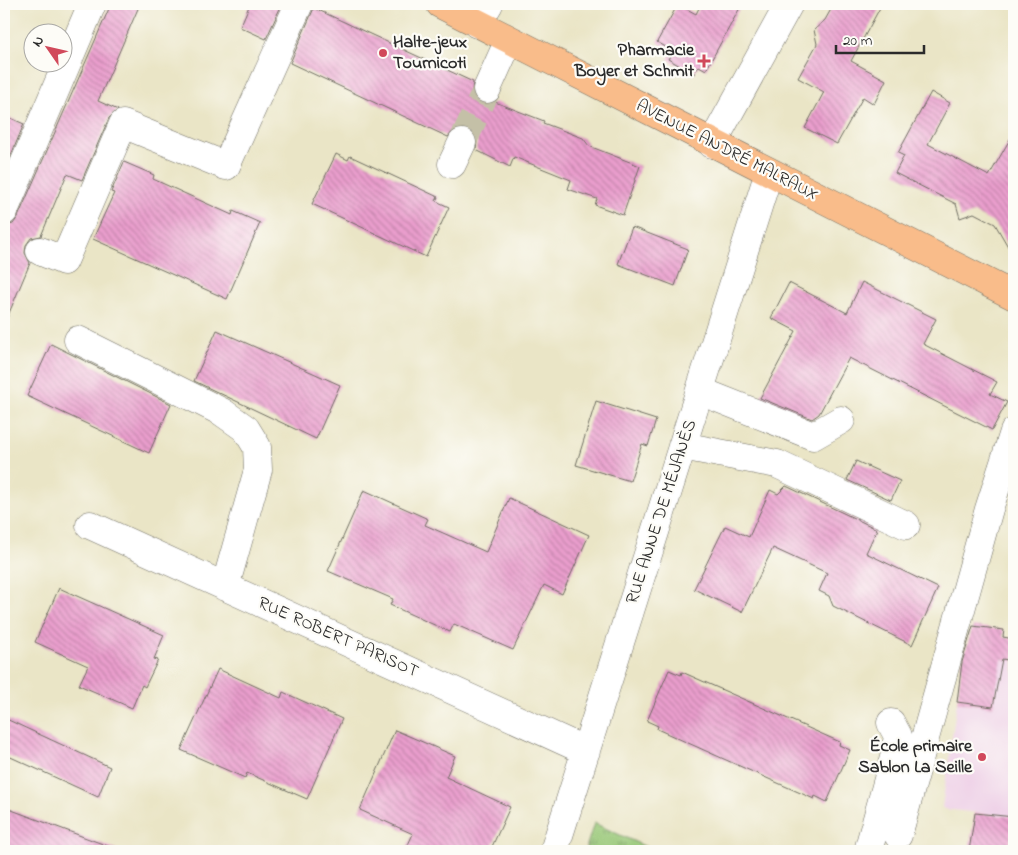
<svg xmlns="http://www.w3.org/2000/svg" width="1018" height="855" font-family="'Indie Flower',sans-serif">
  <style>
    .built { fill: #eed0e7 }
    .grass { fill: url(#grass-tufts); stroke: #627951 }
    .building { fill: url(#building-back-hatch) }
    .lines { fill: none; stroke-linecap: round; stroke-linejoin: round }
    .minor-tunnel { stroke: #c4c0a7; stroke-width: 28; stroke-dasharray: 28 14; stroke-linecap: butt }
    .minor-casing { stroke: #6e6c61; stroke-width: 29 }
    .major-casing { stroke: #6e6c61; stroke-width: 29 }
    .minor { stroke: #fff; stroke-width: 28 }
    .major { stroke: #f9bc8a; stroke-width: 28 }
    .poi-dot { fill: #d1495b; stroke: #fdfcf7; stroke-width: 2 }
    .labels { text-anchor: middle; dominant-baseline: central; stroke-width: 4.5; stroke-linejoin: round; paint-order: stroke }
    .poi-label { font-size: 18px; font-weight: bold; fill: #2b2b2b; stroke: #fdfcf7; text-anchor: end }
    .street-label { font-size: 18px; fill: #2b2b2b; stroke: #fdfcf7 }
  </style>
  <defs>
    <pattern id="grass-tufts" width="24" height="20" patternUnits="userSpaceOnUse" patternTransform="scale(1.25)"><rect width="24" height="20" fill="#98c777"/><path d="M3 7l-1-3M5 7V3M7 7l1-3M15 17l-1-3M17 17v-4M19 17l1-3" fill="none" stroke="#7ca262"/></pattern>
    <pattern id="building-back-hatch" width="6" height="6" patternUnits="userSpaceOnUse" patternTransform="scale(1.25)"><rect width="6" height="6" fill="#ea9ecd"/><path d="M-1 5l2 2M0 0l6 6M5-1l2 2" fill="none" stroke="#be81a7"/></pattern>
  </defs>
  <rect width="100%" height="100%" fill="#fdfcf7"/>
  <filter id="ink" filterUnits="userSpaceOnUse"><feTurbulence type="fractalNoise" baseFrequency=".02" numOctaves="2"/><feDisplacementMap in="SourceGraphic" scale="10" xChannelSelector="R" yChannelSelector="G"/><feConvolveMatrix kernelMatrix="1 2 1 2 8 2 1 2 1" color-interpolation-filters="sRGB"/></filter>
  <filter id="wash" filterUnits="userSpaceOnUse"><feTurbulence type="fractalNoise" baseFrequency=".0096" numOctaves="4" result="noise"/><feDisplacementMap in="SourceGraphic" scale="20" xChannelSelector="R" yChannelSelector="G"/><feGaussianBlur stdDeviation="1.12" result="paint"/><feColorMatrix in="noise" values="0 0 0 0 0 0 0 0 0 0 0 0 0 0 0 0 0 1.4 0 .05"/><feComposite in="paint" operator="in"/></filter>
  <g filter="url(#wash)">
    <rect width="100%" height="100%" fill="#eae5c6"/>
    <path class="built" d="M1014,644V817L944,809L942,807L957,702L993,707L1000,659L1012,660Z"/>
    <path class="grass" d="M594,823L655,851H585Z"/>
    <g id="blocks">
      <path class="building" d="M111,4H140L98,101L118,110L109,118L82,180L67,174L41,236L31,238L26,245L25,253L30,263L4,325V226L13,224L18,217Z
        M250,4H282L266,39L240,27Z
        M678,4L696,14L701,4H742L706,70L699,66L694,74L668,59L673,51L657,42Z
        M834,4H882L851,61L886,80L874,104L863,97L837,144L805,128L824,92L798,78L817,44L814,30L825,20Z
        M314,8L473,82L472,91L475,98L480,103L488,105L495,102L544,121L543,123L583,138L589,146L640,166L623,215L595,205L597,199L568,189L571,180L514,157L510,167L476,150L477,141L475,134L468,129L460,128L454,130L448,137L290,63Z
        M931,92L950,103L928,144L989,176L1014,132V257L995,224L974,213L960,218L956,204L895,173L904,156L898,153Z
        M4,115L24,124L4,172Z
        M336,154L348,160L350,156L438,197L436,201L449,207L426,257L312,204Z
        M124,162L154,175L153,179L232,215L233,211L260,223L227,299L93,239L114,193L111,192Z
        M632,227L688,249L675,286L618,264Z
        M862,282L936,319L923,344L997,382L990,394L1007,402L992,430L849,358L819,414L812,419L760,398L796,331L771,318L789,283L847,313Z
        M217,330L340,385L316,439L194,381Z
        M51,344L171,404L149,453L27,396Z
        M596,401L656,420L648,446L642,444L630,481L576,465Z
        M856,461L900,481L891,500L847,480Z
        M786,486L877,529L866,553L938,588L912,645L833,606L829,596L819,591L827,573L773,548L742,612L694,589L725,526L749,537L770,490L778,494Z
        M364,490L428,519L425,525L486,552L509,498L589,535L562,594L544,585L513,650L454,624L450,632L390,605L393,599L328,571Z
        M59,588L164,635L154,659L158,660L145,687L142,685L132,708L79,685L88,666L35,642Z
        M973,626L1004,630L1003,637L1014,639V661L1002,659L993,707L957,702L962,662Z
        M218,669L281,698L283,692L342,719L307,799L247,773L245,778L181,750Z
        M669,670L681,675L682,672L840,742L839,745L850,750L827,802L815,796L814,799L735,764L657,729L658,726L647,721Z
        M4,718L110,767L98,797L4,754Z
        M395,730L455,756L446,777L510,807L490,851H405L413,834L360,810Z
        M9,809L116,849V851H4V822Z
        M975,813L1014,817L1009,851H969Z"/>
    </g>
  </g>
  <g filter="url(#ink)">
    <use href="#blocks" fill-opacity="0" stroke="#6e6c61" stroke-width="1"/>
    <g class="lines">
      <path class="minor-tunnel" d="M462,143L487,89"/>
      <g class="minor-casing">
        <path id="minor" d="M477,24L489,4
          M487,89L509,40
          M712,144L789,4
          M452,164L462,143
          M4,211L92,4
          M40,251L64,261L123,124L226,166L299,4
          M78,340L222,412L246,429L257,447L258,470L225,587
          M700,391L813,436L841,420
          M682,446L777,464L906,525
          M90,525L586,751
          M898,835L989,509L1014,432
          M554,851L769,172
          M868,851L895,754L898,736L891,723"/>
      </g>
      <g class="major-casing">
        <path id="major" d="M440,4L1014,296"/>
      </g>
      <use href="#minor" class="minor"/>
      <use href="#major" class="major"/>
    </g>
  </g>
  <g class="poi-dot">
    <circle cx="383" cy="53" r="5"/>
    <path d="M701.5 53.5h5v5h5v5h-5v5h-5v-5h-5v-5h5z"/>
    <circle cx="982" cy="757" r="5"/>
  </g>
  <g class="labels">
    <g class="poi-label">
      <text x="393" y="43" text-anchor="start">Halte-jeux<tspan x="393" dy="21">Tournicoti</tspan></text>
      <text x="694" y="51">Pharmacie<tspan x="694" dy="21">Boyer et Schmit</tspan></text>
      <text x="972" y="747">École primaire<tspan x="972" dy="21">Sablon La Seille</tspan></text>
    </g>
    <g class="street-label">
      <text transform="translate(727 151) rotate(27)">AVENUE ANDRÉ MALRAUX</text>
      <text transform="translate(662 512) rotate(-72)">RUE ANNE DE MÉJANÈS</text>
      <text transform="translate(338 638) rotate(24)">RUE ROBERT PARISOT</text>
    </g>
  </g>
  <rect width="1018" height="855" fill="none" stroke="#fdfcf7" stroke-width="20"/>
  <g transform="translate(48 48) rotate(304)"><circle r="24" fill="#fdfcf7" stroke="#a9a8a5"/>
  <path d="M0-4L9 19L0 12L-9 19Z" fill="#d1495b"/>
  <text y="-8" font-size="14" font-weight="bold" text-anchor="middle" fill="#2b2b2b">N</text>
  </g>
  <path d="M836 45v8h88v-8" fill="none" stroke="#2b2b2b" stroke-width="2.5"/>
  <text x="843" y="45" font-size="15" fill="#2b2b2b" stroke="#fdfcf7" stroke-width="4" paint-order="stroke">20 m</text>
</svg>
